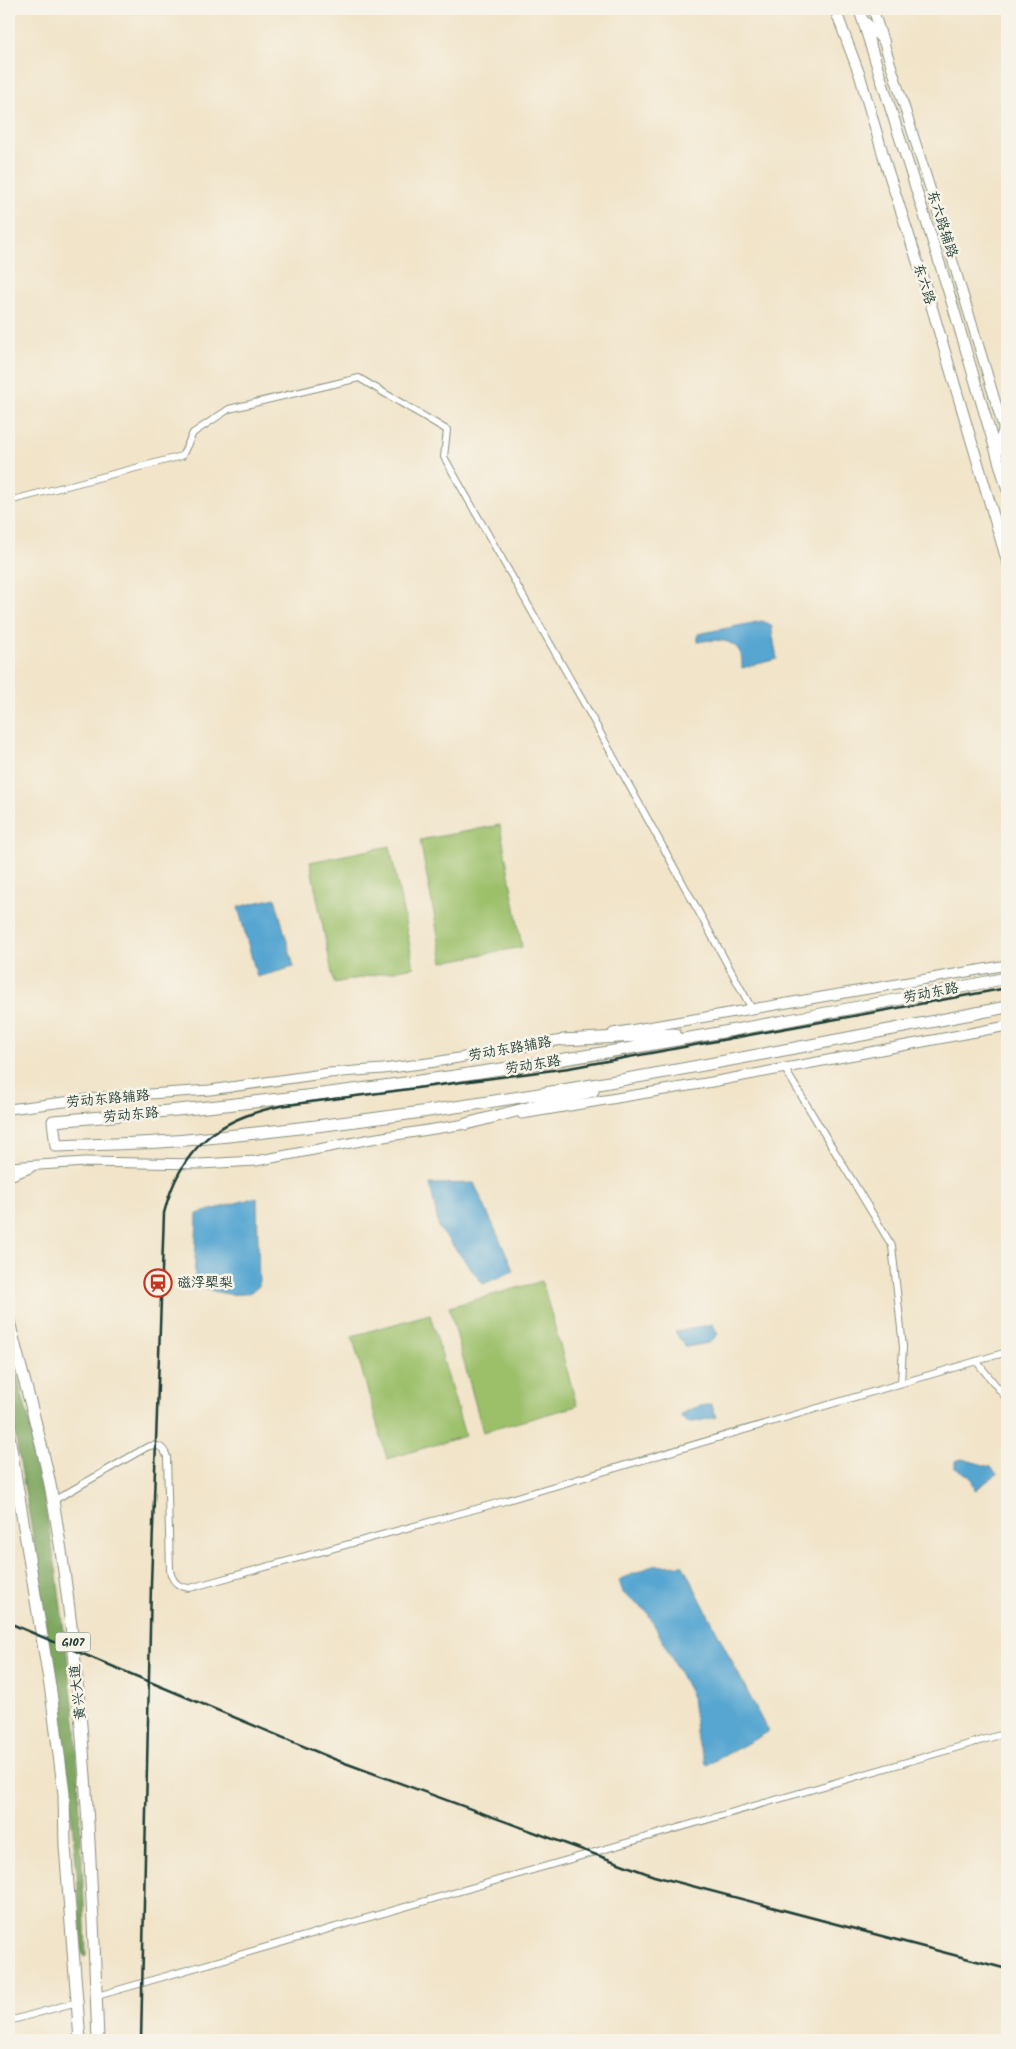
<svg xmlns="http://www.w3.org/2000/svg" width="1016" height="2049" font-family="Kalam,'LXGW WenKai TC',sans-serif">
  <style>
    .green { fill: #9cc06a; stroke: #5e7e4f }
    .forest { fill: #7da65e; stroke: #4e7249 }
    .water { fill: #57a6d1; stroke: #3b7282 }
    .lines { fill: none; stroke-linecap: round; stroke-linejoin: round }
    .minor-casing { stroke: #88907e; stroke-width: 8 }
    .secondary-casing { stroke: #88907e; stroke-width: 11 }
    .primary-casing { stroke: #88907e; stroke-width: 12 }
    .trunk-casing { stroke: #88907e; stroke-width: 13 }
    .minor { stroke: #fff; stroke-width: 6 }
    .secondary { stroke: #fff; stroke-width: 9 }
    .primary { stroke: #fff; stroke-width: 10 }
    .trunk { stroke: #fff; stroke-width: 11 }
    .rail { stroke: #1f3d34; stroke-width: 2.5 }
    .labels { text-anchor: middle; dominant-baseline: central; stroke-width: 5; stroke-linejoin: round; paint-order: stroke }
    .shield { fill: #f7f3e8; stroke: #60746a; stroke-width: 1 }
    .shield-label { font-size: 12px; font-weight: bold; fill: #1f3d34 }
    .street-label { font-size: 14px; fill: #1f3d34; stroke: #f7f3e8 }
    .poi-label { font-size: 14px; fill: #1f3d34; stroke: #f7f3e8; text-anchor: start }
  </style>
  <rect width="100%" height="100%" fill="#f7f3e8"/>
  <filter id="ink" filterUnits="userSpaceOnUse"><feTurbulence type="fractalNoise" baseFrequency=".02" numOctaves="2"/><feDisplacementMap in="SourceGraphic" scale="10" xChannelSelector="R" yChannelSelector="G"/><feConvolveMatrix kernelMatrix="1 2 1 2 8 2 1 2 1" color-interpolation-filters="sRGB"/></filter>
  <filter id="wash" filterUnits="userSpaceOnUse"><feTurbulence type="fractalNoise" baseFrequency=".0096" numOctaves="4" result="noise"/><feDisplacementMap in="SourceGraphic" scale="20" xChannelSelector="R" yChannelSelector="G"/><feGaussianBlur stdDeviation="1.12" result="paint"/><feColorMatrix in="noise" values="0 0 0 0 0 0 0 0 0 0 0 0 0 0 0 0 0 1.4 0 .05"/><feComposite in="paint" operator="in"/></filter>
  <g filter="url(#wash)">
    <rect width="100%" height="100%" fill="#f1e4c9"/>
    <path class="green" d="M500,825L522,947L443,962L420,840Z
      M390,846L414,967L334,983L310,862Z
      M542,1281L577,1406L483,1432L449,1307Z
      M430,1314L465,1436L387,1459L352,1336Z"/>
    <path class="forest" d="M9,1344L33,1436L57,1574L76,1728L85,1926L86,1956L84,1957L82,1953L77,1872L66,1762L31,1525L9,1400Z"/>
    <path class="water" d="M762,621L771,625L777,659L742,668C742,663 742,656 740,652C732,638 712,639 698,642V634Z
      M275,898L294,967L257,977L238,907Z
      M474,1183L514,1271L483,1284L439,1228L430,1184Z
      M257,1197L259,1286C243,1303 214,1290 194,1286L197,1214Z
      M713,1324L718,1335L709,1343L686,1347L675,1332Z
      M711,1404L717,1417L689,1423L680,1417C687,1408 700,1406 711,1404Z
      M962,1459L991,1467L997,1474L975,1490L970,1476L955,1468V1461Z
      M683,1565L768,1732L707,1765L697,1740L692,1697L648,1613L623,1593L619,1580L652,1566Z"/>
  </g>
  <g filter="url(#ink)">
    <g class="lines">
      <g class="minor-casing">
        <path id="minor" d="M9,501L182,456L193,433L229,409L359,378L447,430L444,457L585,705L752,1009
          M785,1069L892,1246L903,1347L901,1383
          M976,1361L1007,1399
          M53,1501L147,1447C157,1443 164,1447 167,1457L170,1570C172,1582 178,1587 190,1588L501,1502L1007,1352
          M97,1996L1007,1733
          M9,2021L77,2002
          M1006,2040L1007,2039"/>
      </g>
      <g class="secondary-casing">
        <path id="secondary" d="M873,9C919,152 965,296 1007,441
          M613,1033L1007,965
          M9,1109L103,1097L210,1090L329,1073L383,1069L435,1062L568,1039
          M522,1114L712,1082L1007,1026
          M9,1167L85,1162L200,1164L256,1161L371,1139L472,1123
          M9,1176L30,1168"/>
      </g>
      <g class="primary-casing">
        <path id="primary" d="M835,9L860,76L887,168L927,291L1007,561
          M859,9L949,293L1007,489
          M865,22L884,41
          M997,453L1004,428"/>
      </g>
      <g class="trunk-casing">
        <path id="trunk" d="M1007,978C692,1041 375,1097 53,1121L56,1146C99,1144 143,1144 186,1140C463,1115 735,1060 1007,1007
          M563,1040L675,1034
          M466,1124L593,1091
          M9,1321C23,1381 43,1440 53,1501C84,1679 91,1860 98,2040
          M9,1436L51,1692L64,1794L65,1846L80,2040"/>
      </g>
      <use href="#minor" class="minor"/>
      <use href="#secondary" class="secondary"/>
      <use href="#primary" class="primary"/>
      <use href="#trunk" class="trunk"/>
      <path class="rail" d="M9,1623L334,1759L654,1876L1007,1969
        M141,2040L151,1584L164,1213C180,1149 217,1119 280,1106L569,1068L1007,988"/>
    </g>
  </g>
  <defs>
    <g id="station-ring" transform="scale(1.4375)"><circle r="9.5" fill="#f7f3e8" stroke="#c8321e" stroke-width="1.5"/><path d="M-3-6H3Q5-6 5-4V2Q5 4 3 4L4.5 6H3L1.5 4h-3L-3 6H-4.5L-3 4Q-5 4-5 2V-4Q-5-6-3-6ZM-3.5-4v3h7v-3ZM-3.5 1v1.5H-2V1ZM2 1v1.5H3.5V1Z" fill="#c8321e"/></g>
  </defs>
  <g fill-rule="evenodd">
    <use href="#station-ring" x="158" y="1283"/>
  </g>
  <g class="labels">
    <rect class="shield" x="55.5" y="1632.5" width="35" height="19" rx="4"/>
    <g class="shield-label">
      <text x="73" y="1642">G107</text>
    </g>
    <g class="street-label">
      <text transform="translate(942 224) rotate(72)">东六路辅路</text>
      <text transform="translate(924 284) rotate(72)">东六路</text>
      <text transform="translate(931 993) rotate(-11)">劳动东路</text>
      <text transform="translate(510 1049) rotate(-10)">劳动东路辅路</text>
      <text transform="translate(533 1065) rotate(-9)">劳动东路</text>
      <text transform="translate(108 1099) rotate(-5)">劳动东路辅路</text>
      <text transform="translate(131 1115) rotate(-5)">劳动东路</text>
      <text transform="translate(78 1692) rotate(-96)">黄兴大道</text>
    </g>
    <g class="poi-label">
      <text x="177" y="1283">磁浮㮾梨</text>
    </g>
  </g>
  <rect width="1016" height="2049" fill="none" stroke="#f7f3e8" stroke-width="30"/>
</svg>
